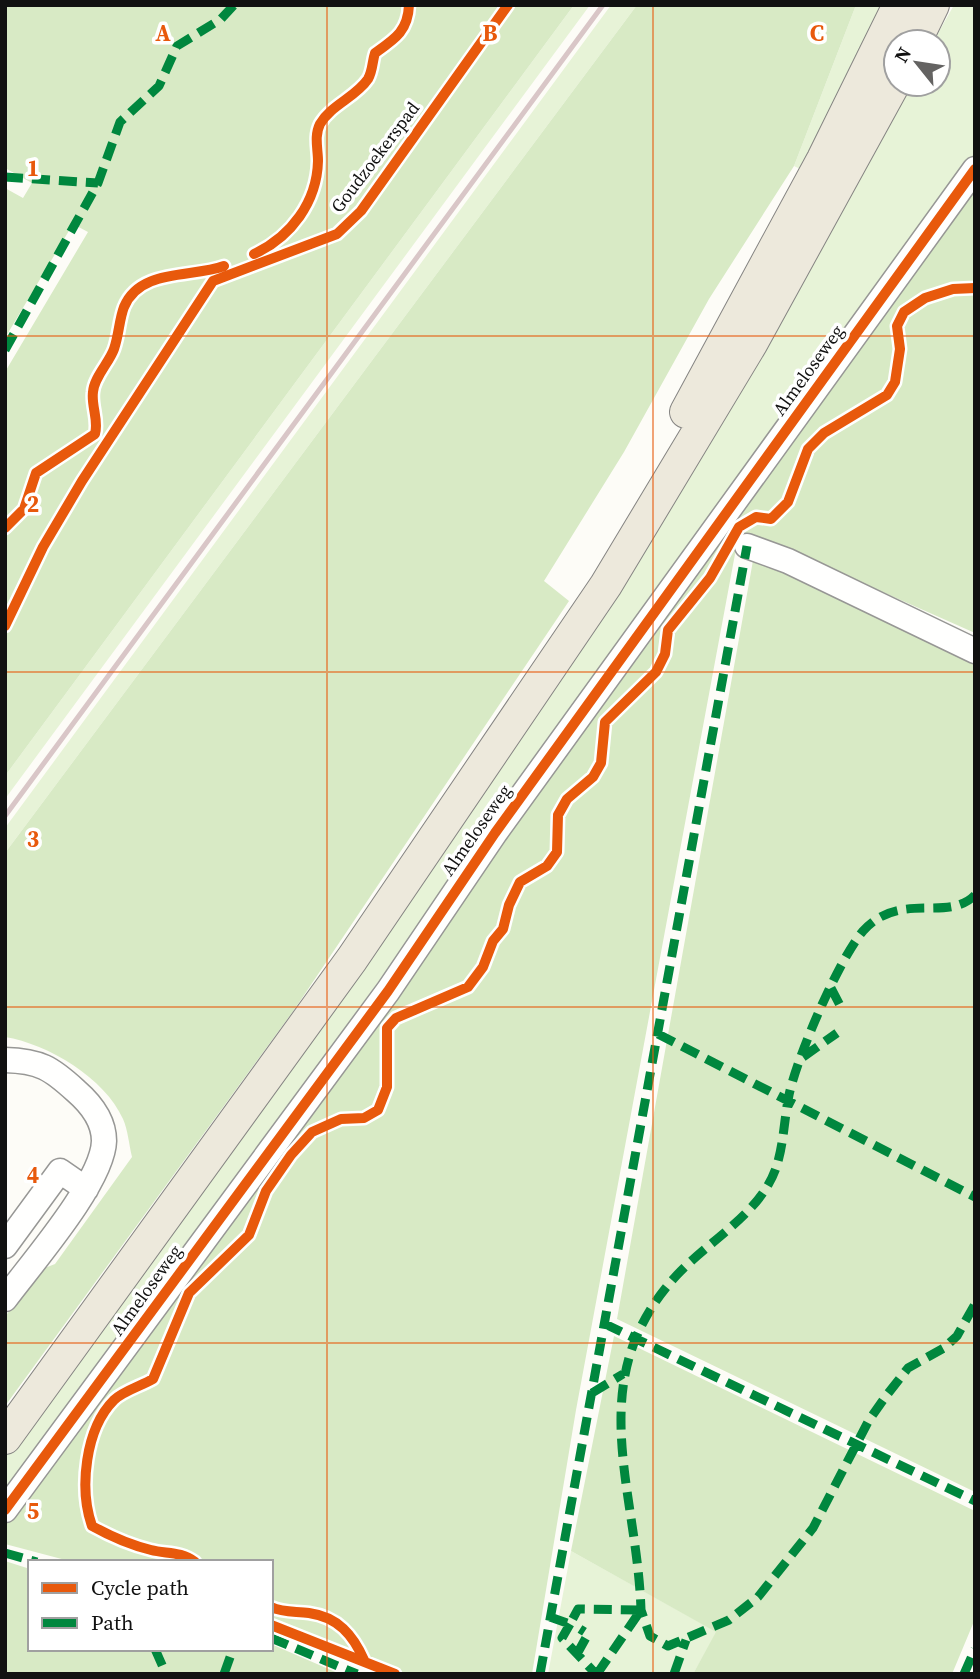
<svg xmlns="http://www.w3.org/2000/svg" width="980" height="1679" font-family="'Source Serif 4',serif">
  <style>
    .green { fill: #e7f3d7 }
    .forest { fill: #d8eac5 }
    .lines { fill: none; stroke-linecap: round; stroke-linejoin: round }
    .minor-casing { stroke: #979795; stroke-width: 27 }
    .major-casing { stroke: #858482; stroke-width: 34 }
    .minor { stroke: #fffffe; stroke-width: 24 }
    .major { stroke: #ede9dc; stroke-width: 32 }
    .rail { stroke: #d9c6c7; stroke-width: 5 }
    .quiet { stroke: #00873e; stroke-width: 9; stroke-dasharray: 18 9; stroke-linecap: butt }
    .cycleway-casing { stroke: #fff; stroke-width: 15 }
    .cycleway { stroke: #e8590c; stroke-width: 10 }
    .grid { fill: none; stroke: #e8590c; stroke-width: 2; stroke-opacity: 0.55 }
    .labels { text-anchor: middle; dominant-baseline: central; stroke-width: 7; stroke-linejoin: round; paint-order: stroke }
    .street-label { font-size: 18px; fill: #111; stroke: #fff }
    .grid-label { font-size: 23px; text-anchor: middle; font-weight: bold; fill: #e8590c; stroke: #fff; stroke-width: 7; stroke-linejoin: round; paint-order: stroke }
  </style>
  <rect width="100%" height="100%" fill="#fdfcf7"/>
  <path class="green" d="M574,5H590L5,799V776Z
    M611,5H637L5,853V828Z
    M856,5H883L806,172L794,166Z
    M954,5H975V158L5,1497V1454L441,857L541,706L906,84H938V42H933Z
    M571,1551L717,1632L693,1674H548Z"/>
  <path class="forest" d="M5,5H504L370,192L343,226L329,234L250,260L210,278L81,475L40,544L5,620V372L88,232L73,224L5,338V188L23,198L32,183L5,168Z
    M514,5H574L5,776V633L34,571L74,498L212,286L222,277L332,240L349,230Z
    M637,5H856L794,166L709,299L624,452L544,581L569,601L294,1010L5,1406V1317L37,1271L55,1264L132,1157C129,1145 128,1130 123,1119C105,1078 48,1044 5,1037V853Z
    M975,181V633L761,538L746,533L738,538L576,1410L532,1674H400L271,1620V1562H73L5,1544V1518L535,794Z
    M754,555L975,659V1492L617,1319Z
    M614,1336L975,1511V1619L952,1674H693L716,1632L571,1551Z
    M5,1561L30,1569V1649H271V1644L340,1674H5Z"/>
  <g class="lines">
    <g class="minor-casing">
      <path id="minor" d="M747,546L788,561L975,651
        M5,1060C40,1061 51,1068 76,1091C91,1104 104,1120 104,1141C103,1182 31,1264 5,1299
        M5,1246L60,1171L86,1189
        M5,1510L388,991L495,833L975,169"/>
    </g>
    <g class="major-casing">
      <path id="major" d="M915,42L933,5
        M686,412L823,159L899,5
        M5,1438L352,959L606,585L751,344L896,80"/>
    </g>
    <use href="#minor" class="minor"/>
    <use href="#major" class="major"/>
    <path class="rail" d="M5,816L603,5"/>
    <path class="quiet" d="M5,177L98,183
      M5,350L98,183L120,122L159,86L177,46L221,19L234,5
      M975,895C948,923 900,890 863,931C839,959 797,1057 789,1095C784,1119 784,1144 776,1168C760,1214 708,1241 676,1276C581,1380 637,1488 641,1610L650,1636L668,1646L729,1620L758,1597L813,1528L869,1420L886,1396L908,1368L944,1348L957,1336L975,1304
      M831,988L843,1011
      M658,1034L975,1197
      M803,1057L837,1033
      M605,1324L975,1501
      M592,1393L623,1374
      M5,1553L37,1562
      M550,1617L570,1624L578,1609L641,1610
      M570,1624L562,1638L596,1674
      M271,1638L357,1674
      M155,1649L166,1674
      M577,1654L588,1634L580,1629
      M224,1674L233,1649
      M540,1674L747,546
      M597,1674L641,1610
      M674,1674L686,1640
      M964,1674L975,1649"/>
    <g class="cycleway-casing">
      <path id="cycleway" d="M254,254C291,237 317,202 318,161C318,149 314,136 320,124C331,105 356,97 368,79C373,70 372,62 375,53C395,39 408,31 409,5
        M5,528L24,509L36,473L95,434C99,420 91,406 93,392C94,377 109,363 114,349C119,335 119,320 124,307C140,268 192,278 224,266
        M5,626L43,547L82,481L213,281L337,234L361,211L508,5
        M5,1510L388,991L495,833L975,169
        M195,1562C181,1551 166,1554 151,1550C130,1545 110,1536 92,1526C79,1489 85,1429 114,1400C123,1391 141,1386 153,1379L189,1293L249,1235L266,1191L291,1155L312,1132L341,1119L364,1118L378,1110L387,1087V1028L396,1018L468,987L483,967L493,941L503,929L509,905L520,882L547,866L557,852L558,815L567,799L593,777L601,763L605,722L656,672L665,654L668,630L710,578L739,527L756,517L771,519L788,502L808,449L824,433L887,395L895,382L900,349L897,326L904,312L925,298L953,289L975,288
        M271,1607C284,1613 296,1611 309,1613C338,1617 353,1635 364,1660
        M271,1625L395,1674"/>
    </g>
    <use href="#cycleway" class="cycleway"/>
  </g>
  <path class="grid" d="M327,5V1674M653,5V1674M5,336H975M5,672H975M5,1007H975M5,1343H975"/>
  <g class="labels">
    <g class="street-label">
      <text transform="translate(375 157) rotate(-53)">Goudzoekerspad</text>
      <text transform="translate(808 370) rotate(-54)">Almeloseweg</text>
      <text transform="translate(476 830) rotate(-55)">Almeloseweg</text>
      <text transform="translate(146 1290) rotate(-54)">Almeloseweg</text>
    </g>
  </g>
  <g class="grid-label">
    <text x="163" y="41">A</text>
    <text x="490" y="41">B</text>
    <text x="817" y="41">C</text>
    <text x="33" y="176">1</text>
    <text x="33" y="512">2</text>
    <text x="33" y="847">3</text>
    <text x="33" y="1183">4</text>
    <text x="33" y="1519">5</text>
  </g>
  <rect width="980" height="1679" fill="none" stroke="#111111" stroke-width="14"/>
  <rect x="28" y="1560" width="245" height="91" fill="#ffffff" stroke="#a0a0a0" stroke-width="2"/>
  <rect x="42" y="1583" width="35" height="10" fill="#e8590c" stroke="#a0a0a0" stroke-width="2"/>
  <text x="91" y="1595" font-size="21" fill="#111111">Cycle path</text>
  <rect x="42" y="1618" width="35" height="10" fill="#00873e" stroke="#a0a0a0" stroke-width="2"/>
  <text x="91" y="1630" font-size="21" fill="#111111">Path</text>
  <g transform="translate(917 63) rotate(300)"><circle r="33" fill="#ffffff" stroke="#a0a0a0" stroke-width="2"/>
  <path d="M0-5L12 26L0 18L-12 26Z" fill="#646362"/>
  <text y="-10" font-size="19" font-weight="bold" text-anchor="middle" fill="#111111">N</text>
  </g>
</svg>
